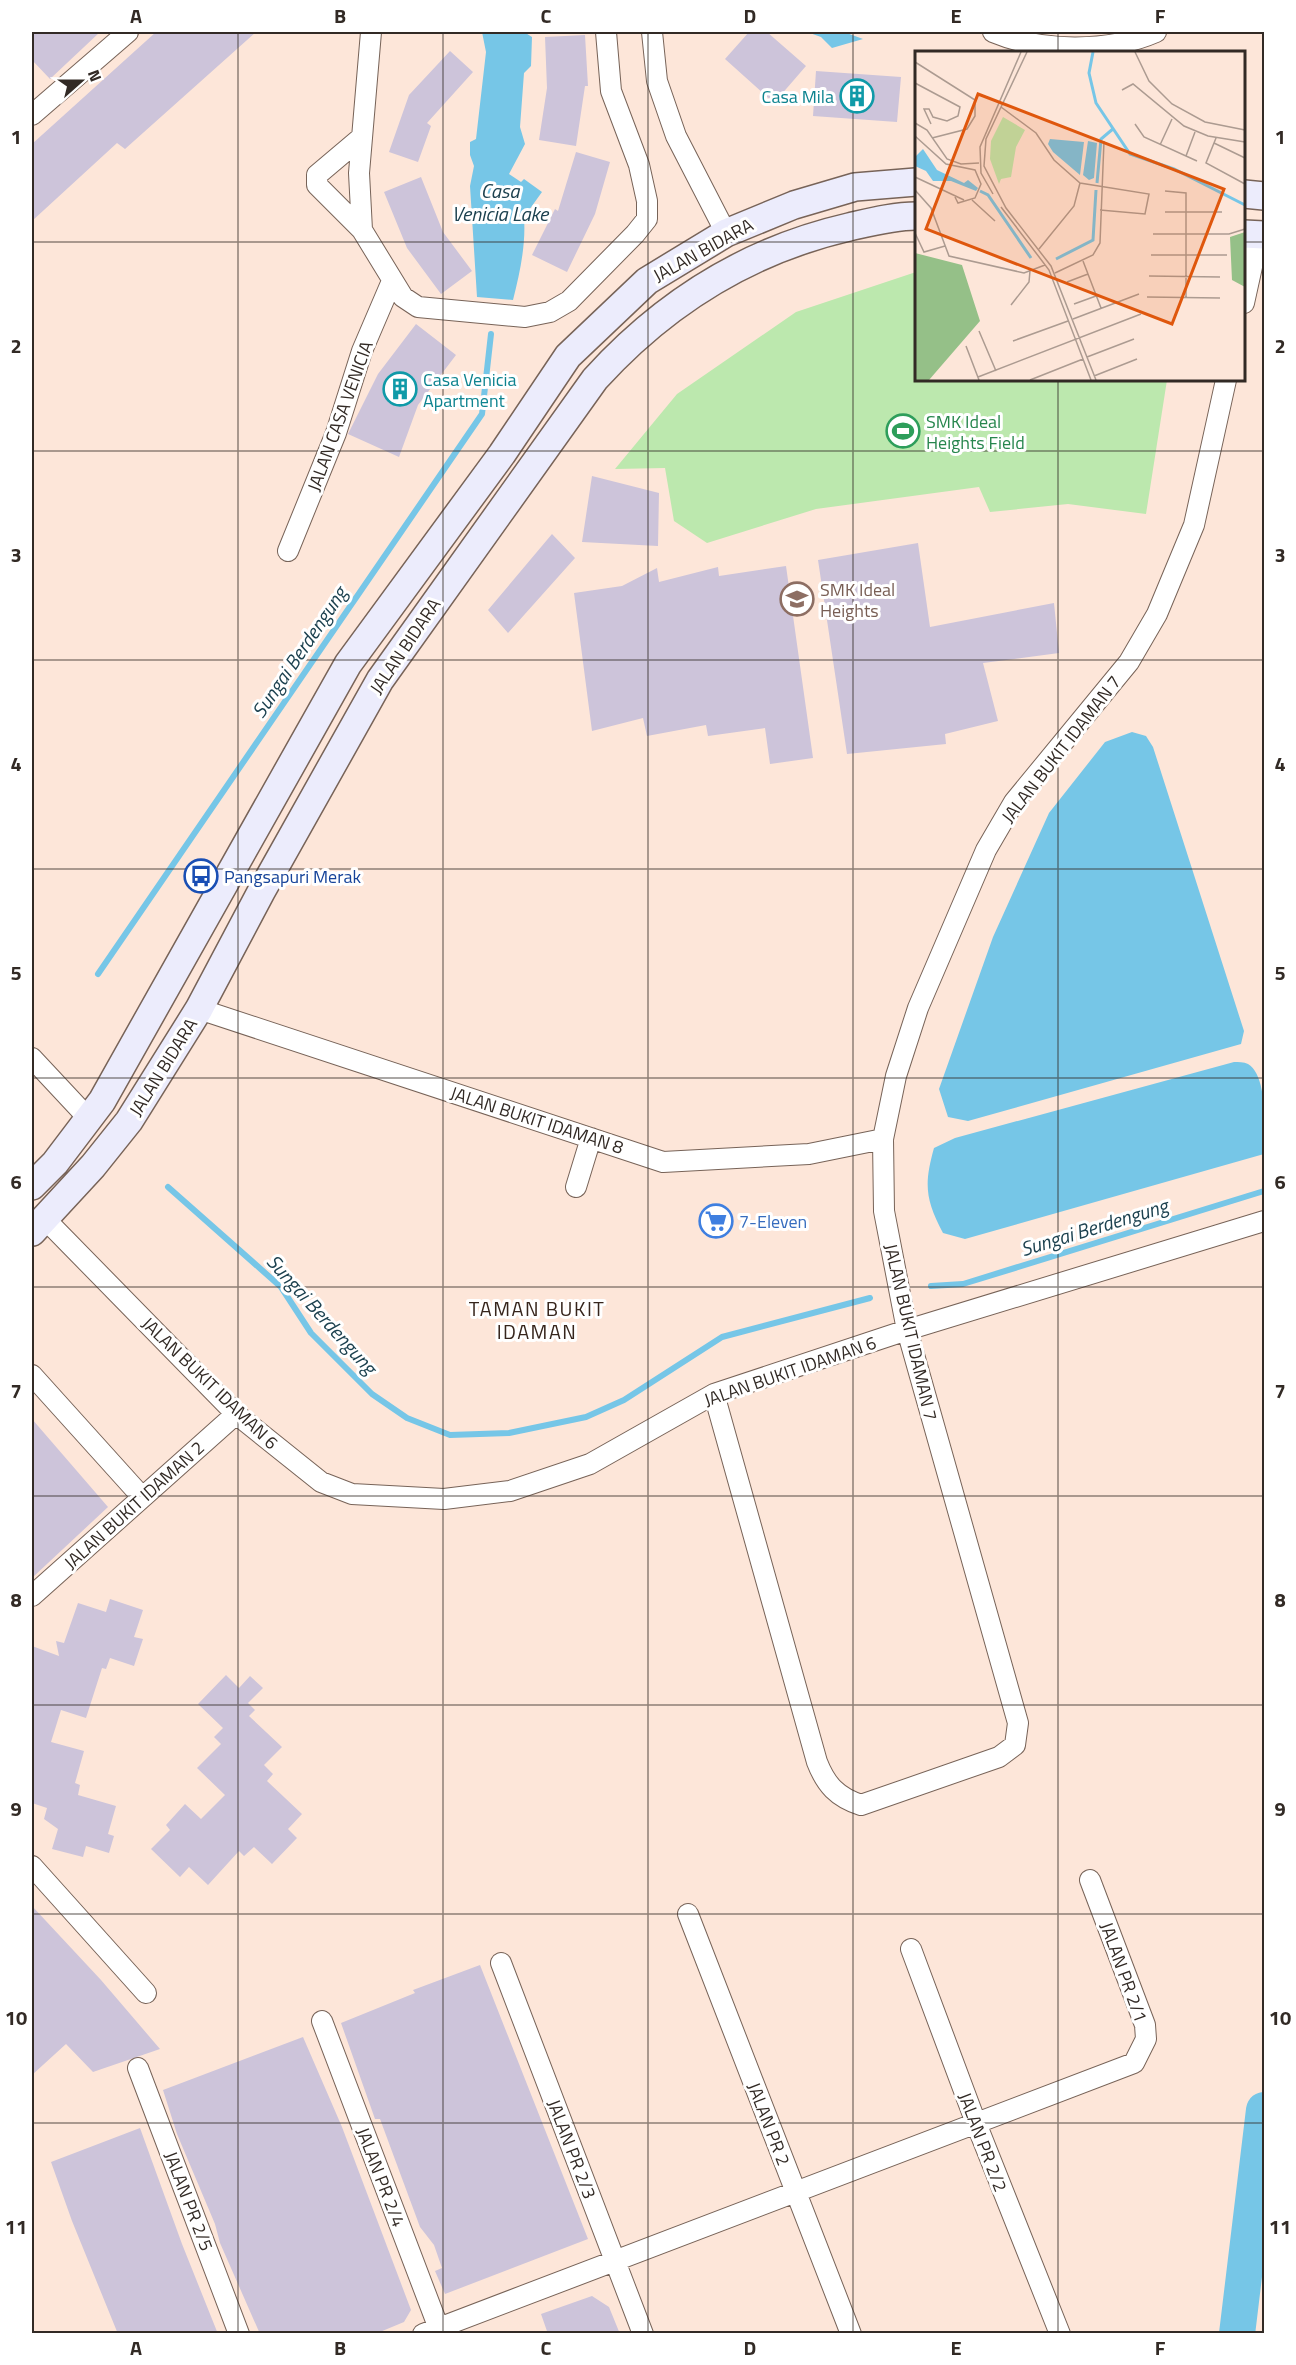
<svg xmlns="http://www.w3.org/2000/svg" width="1296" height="2365" font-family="'Titillium Web',sans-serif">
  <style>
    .green { fill: #bce8ae }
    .water { fill: #76c6e7 }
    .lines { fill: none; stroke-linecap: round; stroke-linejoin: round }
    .stream { stroke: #76c6e7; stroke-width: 6 }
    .river { stroke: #76c6e7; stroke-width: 36 }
    .building { fill: #cdc4da }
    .minor-casing { stroke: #776358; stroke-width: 22 }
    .secondary-casing { stroke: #776358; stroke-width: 30 }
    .minor { stroke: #fff; stroke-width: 20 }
    .secondary { stroke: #ececfc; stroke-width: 27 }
    .grid { fill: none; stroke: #322a25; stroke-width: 1.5; stroke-opacity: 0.55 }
    .labels { text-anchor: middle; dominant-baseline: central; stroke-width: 6; stroke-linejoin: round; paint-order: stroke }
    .culture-label { font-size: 18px; fill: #0d838f; stroke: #fff; text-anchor: end }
    .street-label { font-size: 18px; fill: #322a25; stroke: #fff }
    .leisure-label { font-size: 18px; fill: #27864d; stroke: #fff; text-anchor: start }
    .education-label { font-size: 18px; fill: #785e54; stroke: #fff; text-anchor: start }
    .transit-label { font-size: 18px; fill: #164399; stroke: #fff; text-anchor: start }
    .shop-label { font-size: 18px; fill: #366cbe; stroke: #fff; text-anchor: start }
    .water-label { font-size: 20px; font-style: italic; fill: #1c414f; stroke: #fff }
    .neighbourhood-label { font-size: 20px; letter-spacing: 1.5px; fill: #36251c; stroke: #fff }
    .inset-river { fill: none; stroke: #76c6e7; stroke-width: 3 }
    .inset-road { fill: none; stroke: #ac9b91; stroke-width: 1.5 }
    .view { fill: #df570d; fill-opacity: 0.15; stroke: #df570d; stroke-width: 3 }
    .inset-edge { fill: none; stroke: #322a25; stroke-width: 3 }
    .neatline { fill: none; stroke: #322a25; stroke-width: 2 }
    .grid-label { font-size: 20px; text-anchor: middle; font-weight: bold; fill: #322a25 }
  </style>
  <rect width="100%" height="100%" fill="#fde6d9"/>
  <path class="green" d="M916,272V380H1167L1146,514L1068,504L990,512L979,487L816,509L707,543L674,521L665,468L615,469L677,394L796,312Z"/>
  <path class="water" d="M482,32H524L532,37L531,66L524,73L520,127L525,144L509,174L521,182L524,179L542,192L524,217C526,245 520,272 513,300L477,297L470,186L474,166L470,155V142L476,139L486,52Z
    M807,32H844L863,39L832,48L821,37Z
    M1132,732L1146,736L1153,747L1244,1031L1241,1044L968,1121L948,1117L939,1089L993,937L1049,813L1105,742Z
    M1234,1062C1238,1062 1244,1062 1248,1064C1268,1075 1265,1133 1264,1154L965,1239L943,1233C925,1199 924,1184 934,1148L955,1138Z"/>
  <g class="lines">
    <path class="stream" d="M98,974L482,414L491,334
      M168,1187L281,1287L311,1333L372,1394L407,1418L450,1435L509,1433L586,1417L624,1400L722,1337L870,1298
      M931,1286L963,1284L1264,1191"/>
    <path class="river" d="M1237,2334L1264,2110"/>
  </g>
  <path class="building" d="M32,32H100L50,79L32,60Z
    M156,32H256L125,149L117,143L32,221V144Z
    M749,32H767L806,66L774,103L725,59Z
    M585,35L588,86H585L576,146L539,140L547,88L545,37Z
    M450,51L473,72L427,123L431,126L418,162L389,152L409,95Z
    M816,71L901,77L897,122L813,116Z
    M576,152L610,162L595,214L567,272L532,255L555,209L558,211Z
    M421,177L443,232L472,271L441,294L407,248L384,192Z
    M416,324L456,355L418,405L399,457L348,434L378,374Z
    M592,476L659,493L658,546L582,542Z
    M552,534L575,558L508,633L488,610Z
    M918,543L930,627L1054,603L1059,653L983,663L998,721L945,734L946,744L847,754L818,560Z
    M786,566L813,758L770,764L765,728L708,736L706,725L647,736L643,718L592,731L574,593L622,586L657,568L659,582L718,567L719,576Z
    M32,1419L108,1507L32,1578Z
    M110,1599L143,1610L134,1637L143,1639L134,1666L110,1658L106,1669L102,1668L86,1718L61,1710L51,1742L84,1751L75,1783L80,1785L78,1795L116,1806L108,1834L114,1836L109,1853L86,1846L83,1857L52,1849L58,1829L44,1819L47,1808L32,1803V1646L59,1656L56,1641L64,1643L78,1603L106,1612Z
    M226,1675L239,1688L250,1676L263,1688L248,1703L255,1710L249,1716L282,1747L264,1765L273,1774L267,1781L302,1814L288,1829L297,1838L272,1864L254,1847L244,1856L239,1851L208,1885L189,1867L180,1877L151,1849L170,1830L166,1825L185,1804L201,1819L225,1795L197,1768L221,1744L214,1737L223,1728L198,1704Z
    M32,1906L101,1980L160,2049L93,2072L66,2044L32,2075Z
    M480,1965L588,2239L445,2294L435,2271L442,2268L434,2245L420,2227L380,2119H375L341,2023L415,1993L413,1990Z
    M303,2037L342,2127L411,2310L404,2322L375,2334H260L220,2243L215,2224L177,2134L163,2090Z
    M140,2128L182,2244L218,2334H118L72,2221L51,2162Z
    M592,2296L609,2307L620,2334H548L541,2314Z"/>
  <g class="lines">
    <g class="minor-casing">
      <path id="minor" d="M652,32L657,81L676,136L726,233
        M993,32C1041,52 1108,53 1156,32
        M32,115L128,32
        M362,137L317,175V185L362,230L403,297L418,307L525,317L550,312L569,301L635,234L647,219V201L639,165L611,91L606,32
        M362,230L359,173L371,32
        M1244,303L1259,235
        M288,551L336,433L362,351L392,281
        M199,1009L663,1162L809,1154L883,1139
        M32,1058L89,1119
        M576,1187L591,1138
        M45,1219L236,1414L321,1482L352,1494L444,1499L510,1491L590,1464L714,1394L907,1330L1264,1221
        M32,1375L142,1497
        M714,1394L817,1762C826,1785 837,1797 861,1805L999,1757L1015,1745L1018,1723L907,1330L884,1211L883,1139L896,1076L918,1008L986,850L1014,802L1129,662L1157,614L1194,525L1226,380
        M32,1596L236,1414
        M32,1866L146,1993
        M688,1914L851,2334
        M911,1949L976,2123L1060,2334
        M501,1963L643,2334
        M322,2021L441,2334
        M138,2068L239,2334
        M423,2334L1134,2063L1146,2039L1145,2025L1090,1880"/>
    </g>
    <g class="secondary-casing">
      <path id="secondary" d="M1244,194L1264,196
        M1244,234L1264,235
        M32,1186L55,1163L102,1101L348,664L502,454L568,356L647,281L726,233L794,205L855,187L916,182
        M32,1232L93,1166L129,1121L199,1009L261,892L380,680L595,379C664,303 749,250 849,227C871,222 894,216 916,216"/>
    </g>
    <use href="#minor" class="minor"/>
    <use href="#secondary" class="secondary"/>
  </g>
  <path class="grid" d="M238,32V2334M443,32V2334M648,32V2334M853,32V2334M1058,32V52M32,242H916M1244,242H1264M1058,380V2334M32,451H1264M32,660H1264M32,869H1264M32,1078H1264M32,1287H1264M32,1496H1264M32,1705H1264M32,1914H1264M32,2123H1264"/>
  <defs>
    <g id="building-ring" transform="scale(1.725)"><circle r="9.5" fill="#fff" stroke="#0f9aa8" stroke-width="1.5"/><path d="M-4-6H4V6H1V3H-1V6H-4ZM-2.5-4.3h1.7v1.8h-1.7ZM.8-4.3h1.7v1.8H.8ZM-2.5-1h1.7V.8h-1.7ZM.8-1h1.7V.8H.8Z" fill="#0f9aa8"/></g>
    <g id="stadium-ring" transform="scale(1.725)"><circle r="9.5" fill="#fff" stroke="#2e9e5b" stroke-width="1.5"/><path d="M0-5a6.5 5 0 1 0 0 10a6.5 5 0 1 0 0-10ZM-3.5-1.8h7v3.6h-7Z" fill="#2e9e5b"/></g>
    <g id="school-ring" transform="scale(1.725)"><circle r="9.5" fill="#fff" stroke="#8d6e63" stroke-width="1.5"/><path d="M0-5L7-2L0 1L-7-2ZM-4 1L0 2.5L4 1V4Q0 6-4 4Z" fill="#8d6e63"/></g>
    <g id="bus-ring" transform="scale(1.725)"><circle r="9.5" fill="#fff" stroke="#1a4fb4" stroke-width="1.5"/><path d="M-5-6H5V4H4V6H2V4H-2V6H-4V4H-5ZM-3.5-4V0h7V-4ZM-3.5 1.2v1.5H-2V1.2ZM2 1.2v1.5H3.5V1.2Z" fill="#1a4fb4"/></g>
    <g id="supermarket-ring" transform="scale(1.725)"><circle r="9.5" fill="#fff" stroke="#3f7fe0" stroke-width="1.5"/><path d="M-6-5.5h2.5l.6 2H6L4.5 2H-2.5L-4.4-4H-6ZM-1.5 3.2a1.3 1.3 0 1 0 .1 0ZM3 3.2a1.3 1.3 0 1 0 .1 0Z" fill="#3f7fe0"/></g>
  </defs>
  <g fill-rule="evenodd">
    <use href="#building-ring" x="857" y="96"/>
    <use href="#building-ring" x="400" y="389"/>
    <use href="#stadium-ring" x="903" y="431"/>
    <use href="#school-ring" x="797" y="599"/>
    <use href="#bus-ring" x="201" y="876"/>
    <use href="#supermarket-ring" x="716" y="1221"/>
  </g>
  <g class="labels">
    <g class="culture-label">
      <text x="834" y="96">Casa Mila</text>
      <text x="423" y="379" text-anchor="start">Casa Venicia<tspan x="423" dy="21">Apartment</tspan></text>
    </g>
    <g class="street-label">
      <text transform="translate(703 250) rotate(-29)">JALAN BIDARA</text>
      <text transform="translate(340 416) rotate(-70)">JALAN CASA VENICIA</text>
      <text transform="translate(405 646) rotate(-56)">JALAN BIDARA</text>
      <text transform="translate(1061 749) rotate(-52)">JALAN BUKIT IDAMAN 7</text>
      <text transform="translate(163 1067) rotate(-58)">JALAN BIDARA</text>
      <text transform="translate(537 1120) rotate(18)">JALAN BUKIT IDAMAN 8</text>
      <text transform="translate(911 1332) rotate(77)">JALAN BUKIT IDAMAN 7</text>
      <text transform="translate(790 1371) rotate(-19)">JALAN BUKIT IDAMAN 6</text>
      <text transform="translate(210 1383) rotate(44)">JALAN BUKIT IDAMAN 6</text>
      <text transform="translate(134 1505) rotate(-42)">JALAN BUKIT IDAMAN 2</text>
      <text transform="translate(1124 1972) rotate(70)">JALAN PR 2/1</text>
      <text transform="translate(769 2124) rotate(69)">JALAN PR 2</text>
      <text transform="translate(983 2142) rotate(69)">JALAN PR 2/2</text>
      <text transform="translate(572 2149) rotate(69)">JALAN PR 2/3</text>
      <text transform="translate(381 2177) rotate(69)">JALAN PR 2/4</text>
      <text transform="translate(189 2201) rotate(69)">JALAN PR 2/5</text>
    </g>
    <g class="leisure-label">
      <text x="926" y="421">SMK Ideal<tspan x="926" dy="21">Heights Field</tspan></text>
    </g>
    <g class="education-label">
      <text x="820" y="589">SMK Ideal<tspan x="820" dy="21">Heights</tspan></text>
    </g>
    <g class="transit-label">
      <text x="224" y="876">Pangsapuri Merak</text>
    </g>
    <g class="shop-label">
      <text x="739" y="1221">7-Eleven</text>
    </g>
    <g class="water-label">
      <text x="500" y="190">Casa<tspan x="500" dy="23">Venicia Lake</tspan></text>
      <text transform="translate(299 652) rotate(-56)">Sungai Berdengung</text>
      <text transform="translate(1094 1227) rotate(-17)">Sungai Berdengung</text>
      <text transform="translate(322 1314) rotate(48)">Sungai Berdengung</text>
    </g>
    <g class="neighbourhood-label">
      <text x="537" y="1308">TAMAN BUKIT<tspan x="537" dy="23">IDAMAN</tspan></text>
    </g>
  </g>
  <g transform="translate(915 51)">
    <rect width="330" height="330" fill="#fde6d9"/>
    <path d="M88,66L110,79L101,96L96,126L86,128L84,133L75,108L76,90Z" fill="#bce8ae"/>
    <path d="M330,181V236L317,229L315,186ZM0,202L47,214L65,270L14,329H0Z" fill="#95c088"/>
    <path d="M135,88L169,91L165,124L138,101L133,93ZM173,90L182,92L179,127L174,129L168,124ZM8,98L22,119L49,132L53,129L63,137L61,140L36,130H18L11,120L0,115V106Z" fill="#76c6e7"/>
    <path class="inset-river" d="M178,1L174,22L181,52L215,103L259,118L330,154M182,132L186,88L199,77M65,140L73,144L116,207M141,208L178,189L181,139"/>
    <path class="inset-road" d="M112,1L71,88L69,115L91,157L136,215L181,329M220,1L234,30L257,53L290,71L330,79M0,11L60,49V65L52,78L17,87M0,32L45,56L43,65L32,70L18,66L14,58H9L16,73M207,39L218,33L269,75L293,85L330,91M86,56L121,82L139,109L165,132L234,143L230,163L185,159M0,72L12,79L32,108L46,113L64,112M220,73L229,86L282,110M0,85L31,113L60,119L66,133L60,147L43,152L40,146M301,87L291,112L330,133M299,92L330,107M245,94L257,68M271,105L280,81M0,126L49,149M0,139L16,157L34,205L109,222L130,214M250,140L271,142V246M78,143L66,122L65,96L106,1M57,149L80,170M86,156L134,219L176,329M250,161H307M0,182L9,201L30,195M238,183H314L330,178M124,198L159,155L165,132M236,204H312M168,210L186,257M140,222L178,204L185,192L189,90M234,225L305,226M152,231L173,223M232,246L305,247M159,253L181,245M96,254L114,231L115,220M158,268L224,243M64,280L81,320M98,290L153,270M51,295L64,329M172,306L219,288M179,325L222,308M63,326L226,263M115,329L168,308"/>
    <path class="view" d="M63,43L309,138L257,273L11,178Z"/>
    <rect width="330" height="330" class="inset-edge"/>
  </g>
  <rect width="1296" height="2365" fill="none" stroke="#ffffff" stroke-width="66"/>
  <g transform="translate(81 81) rotate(69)" stroke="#ffffff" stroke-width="4.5" paint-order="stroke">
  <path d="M0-4.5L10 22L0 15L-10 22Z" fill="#322a25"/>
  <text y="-9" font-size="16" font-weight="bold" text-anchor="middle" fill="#322a25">N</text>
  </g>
  <rect x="33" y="33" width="1230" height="2299" class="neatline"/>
  <g class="grid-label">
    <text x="136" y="23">A</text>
    <text x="340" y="23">B</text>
    <text x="546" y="23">C</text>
    <text x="750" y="23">D</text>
    <text x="956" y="23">E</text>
    <text x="1160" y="23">F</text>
    <text x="16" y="144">1</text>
    <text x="1280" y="144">1</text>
    <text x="16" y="353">2</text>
    <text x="1280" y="353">2</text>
    <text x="16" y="562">3</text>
    <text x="1280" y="562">3</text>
    <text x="16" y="771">4</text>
    <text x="1280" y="771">4</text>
    <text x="16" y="980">5</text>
    <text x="1280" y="980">5</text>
    <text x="16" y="1189">6</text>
    <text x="1280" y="1189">6</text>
    <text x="16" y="1398">7</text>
    <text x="1280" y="1398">7</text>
    <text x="16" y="1607">8</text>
    <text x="1280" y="1607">8</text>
    <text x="16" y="1816">9</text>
    <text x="1280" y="1816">9</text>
    <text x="16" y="2025">10</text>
    <text x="1280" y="2025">10</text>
    <text x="16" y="2234">11</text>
    <text x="1280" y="2234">11</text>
    <text x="136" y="2355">A</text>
    <text x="340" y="2355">B</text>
    <text x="546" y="2355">C</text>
    <text x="750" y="2355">D</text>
    <text x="956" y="2355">E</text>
    <text x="1160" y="2355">F</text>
  </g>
</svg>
